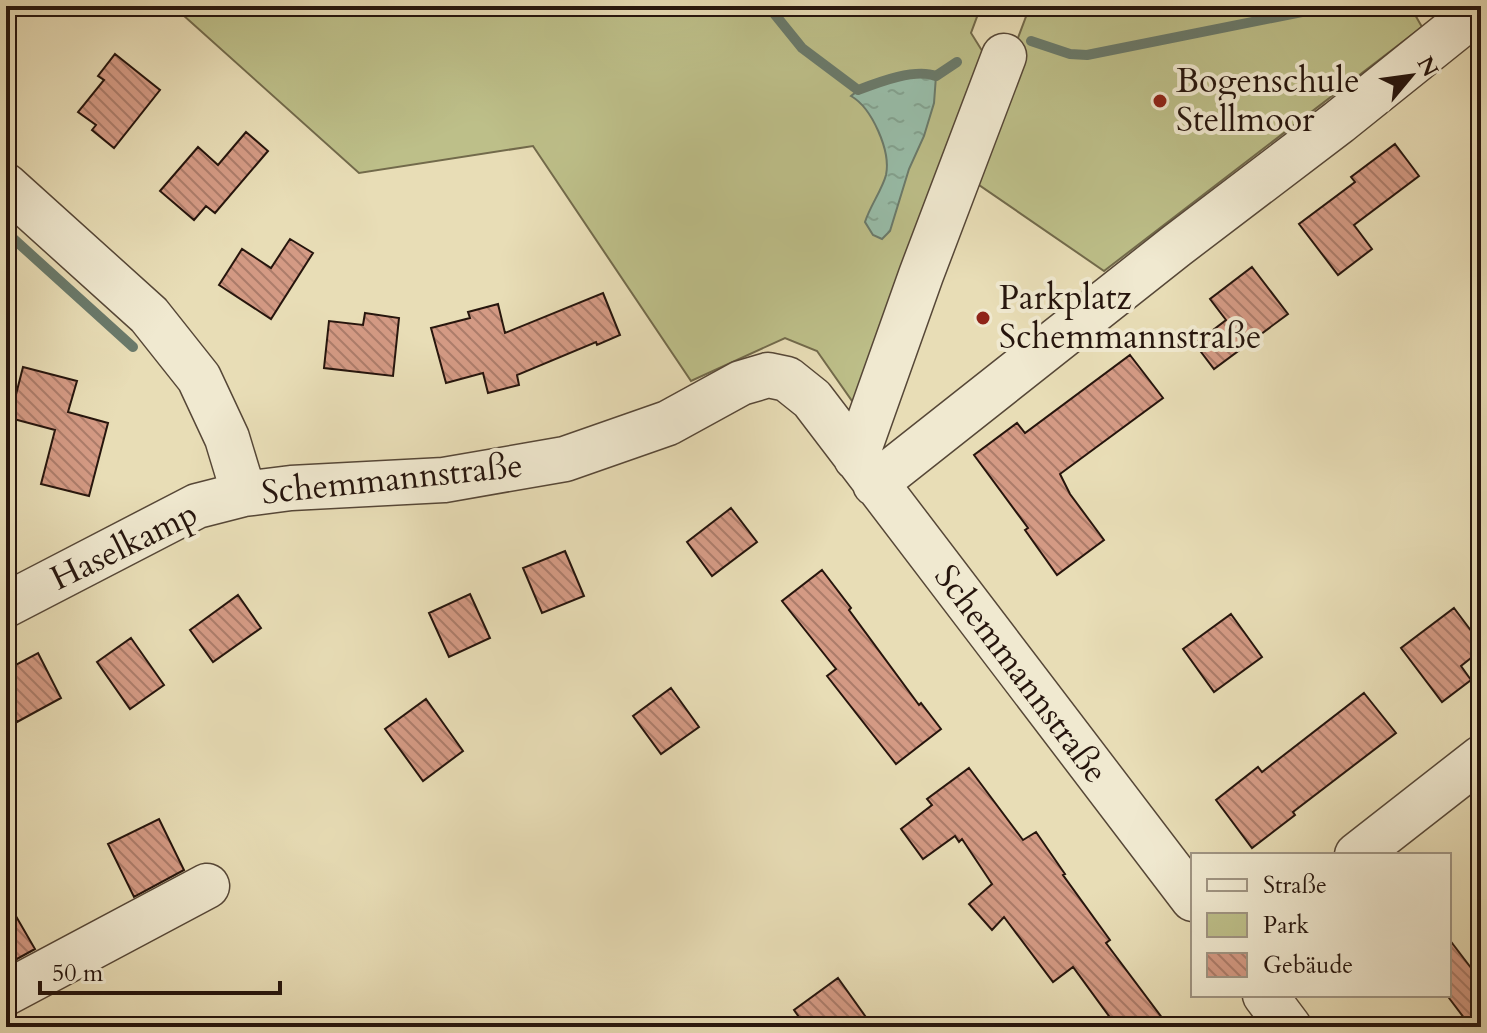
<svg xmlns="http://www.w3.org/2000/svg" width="1487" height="1033" font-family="Cardo,serif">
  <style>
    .green { fill: #bdbf89; stroke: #726a4b; stroke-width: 2 }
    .water { fill: url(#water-ripples); stroke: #6a7a6b; stroke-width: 2 }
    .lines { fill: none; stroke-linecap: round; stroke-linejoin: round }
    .stream { stroke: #6a7a6b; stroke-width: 10 }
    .building { fill: url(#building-back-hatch); stroke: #26150d; stroke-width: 2 }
    .minor-casing { stroke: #564737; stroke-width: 47 }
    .minor { stroke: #f0e9d0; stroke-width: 44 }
    .poi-dot { fill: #8f2418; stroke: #f0e9d0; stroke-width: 3 }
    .labels { text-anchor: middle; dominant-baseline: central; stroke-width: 8; stroke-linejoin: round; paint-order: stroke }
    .poi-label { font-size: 34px; fill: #26150d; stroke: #f0e9d0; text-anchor: start }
    .street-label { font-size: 34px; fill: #26150d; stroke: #f0e9d0 }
  </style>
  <defs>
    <pattern id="water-ripples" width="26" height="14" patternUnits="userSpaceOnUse" patternTransform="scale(2)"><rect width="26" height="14" fill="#98bda9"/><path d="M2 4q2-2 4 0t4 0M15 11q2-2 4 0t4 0" fill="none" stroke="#83a290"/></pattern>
    <pattern id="building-back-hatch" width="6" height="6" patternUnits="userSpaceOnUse" patternTransform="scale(2)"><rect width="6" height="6" fill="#d49a84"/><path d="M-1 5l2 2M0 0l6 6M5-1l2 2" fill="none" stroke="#ac7c6a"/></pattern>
  </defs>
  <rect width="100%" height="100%" fill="#e8ddb6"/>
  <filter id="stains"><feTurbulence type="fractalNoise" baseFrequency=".0025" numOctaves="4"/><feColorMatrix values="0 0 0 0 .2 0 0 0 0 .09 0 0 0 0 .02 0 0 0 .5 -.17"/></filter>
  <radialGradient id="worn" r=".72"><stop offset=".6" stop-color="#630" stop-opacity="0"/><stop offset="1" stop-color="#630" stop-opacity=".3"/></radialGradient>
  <path class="green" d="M173,6H981L971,33L986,57L857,408L817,351L785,338L691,381L533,146L359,173Z
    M1030,6H1410L1422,27L1104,271L966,176Z"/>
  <path class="water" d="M927,72L936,76L934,103L924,136L909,169L890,231L882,239L873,235L865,222C870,206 882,190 886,175C891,151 872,108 851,96C871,78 902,77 927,72Z"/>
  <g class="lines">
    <path class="stream" d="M768,6L802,48L858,90C879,82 915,68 936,76L957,62
      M1031,41L1070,54L1087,55L1332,6
      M6,232L133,347"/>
  </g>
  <path class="building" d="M115,54L160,90L114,148L92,130L96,125L78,112L104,80L98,76Z
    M246,132L268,151L215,213L206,206L194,220L160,191L198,147L218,165Z
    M1395,144L1419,176L1354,225L1372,249L1338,275L1299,224L1355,182L1351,177Z
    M290,239L313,253L271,319L219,285L242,249L271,268Z
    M1252,267L1288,314L1214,369L1195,344L1226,320L1210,299Z
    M603,293L620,335L597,345L596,342L517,375L519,385L488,393L483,373L446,383L431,328L470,318L468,312L498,304L505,333Z
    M365,313L399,318L393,376L324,368L329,321L363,325Z
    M1130,355L1163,398L1060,474L1070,494L1104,540L1057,575L1025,530L1028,528L974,455L1017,423L1025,433Z
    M23,367L77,381L68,412L108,423L89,496L41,484L55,430L10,418Z
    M731,508L757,542L712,576L687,542Z
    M565,551L584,596L542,613L523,568Z
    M822,570L851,608L849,610L919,705L921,703L941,729L896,764L827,676L836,669L782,601Z
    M470,594L490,638L449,657L429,613Z
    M238,595L261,628L213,662L190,630Z
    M1454,608L1481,644V650L1461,666L1471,680L1442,702L1401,648Z
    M1231,614L1262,657L1214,692L1183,649Z
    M131,638L164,685L130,709L97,662Z
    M38,653L61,698L17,722L6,699V670Z
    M671,688L699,727L661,754L633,716Z
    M1364,693L1396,733L1293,812L1295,815L1252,848L1216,800L1258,767L1262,772Z
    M426,699L463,751L423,781L385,729Z
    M969,768L1023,840L1036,832L1065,874L1063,875L1110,940L1106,943L1169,1027H1117L1073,967L1053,982L1004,917L992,930L969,904L992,884L962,839L959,842L955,836L923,859L901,829L932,805L927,799Z
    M159,819L184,870L134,897L108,844Z
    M6,899L35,949L6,965Z
    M1449,939L1481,981V1027H1471L1449,998Z
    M838,978L873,1027H806L794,1010Z"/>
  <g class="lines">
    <g class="minor-casing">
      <path id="minor" d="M6,186L149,315L199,378L227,438L244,494
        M856,458L921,275L1004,56
        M875,484L1176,246L1339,122L1481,8
        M6,605L197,506L244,494L291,488L444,480L565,459L668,423L741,383L768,375L787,379L812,399L1193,899
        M1357,855L1481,758
        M6,993L207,886
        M1265,995L1289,1027"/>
    </g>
    <use href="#minor" class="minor"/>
  </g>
  <g class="poi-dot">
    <circle cx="1160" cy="101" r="8"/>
    <circle cx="983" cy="318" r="8"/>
  </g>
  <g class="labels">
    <g class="poi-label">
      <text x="1176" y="81">Bogenschule<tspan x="1176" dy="39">Stellmoor</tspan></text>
      <text x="999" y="298">Parkplatz<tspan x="999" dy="39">Schemmannstraße</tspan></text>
    </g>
    <g class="street-label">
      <text transform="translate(392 479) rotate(-6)">Schemmannstraße</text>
      <text transform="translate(124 546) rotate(-26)">Haselkamp</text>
      <text transform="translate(1021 674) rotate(53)">Schemmannstraße</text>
    </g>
  </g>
  <rect width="1487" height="1033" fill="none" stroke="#e8ddb6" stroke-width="32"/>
  <rect x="8" y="8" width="1471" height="1017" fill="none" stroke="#26150d" stroke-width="4"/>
  <rect x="16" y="16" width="1455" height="1001" fill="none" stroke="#26150d" stroke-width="2"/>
  <rect x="1191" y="853" width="260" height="144" fill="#f0e9d0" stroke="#9f9482" stroke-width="2"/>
  <rect x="1207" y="879" width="40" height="12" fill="#f0e9d0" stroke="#9f9482" stroke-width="2"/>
  <text x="1263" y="893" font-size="24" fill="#26150d">Straße</text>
  <rect x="1207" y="913" width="40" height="24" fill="#bdbf89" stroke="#9f9482" stroke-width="2"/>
  <text x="1263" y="933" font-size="24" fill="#26150d">Park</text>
  <rect x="1207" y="953" width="40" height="24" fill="url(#building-back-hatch)" stroke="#9f9482" stroke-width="2"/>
  <text x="1263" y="973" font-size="24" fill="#26150d">Gebäude</text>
  <g transform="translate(1411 76) rotate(61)" stroke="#f0e9d0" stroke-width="6" paint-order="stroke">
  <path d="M0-6L14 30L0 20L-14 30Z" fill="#26150d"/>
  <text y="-12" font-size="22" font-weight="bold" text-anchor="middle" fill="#26150d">N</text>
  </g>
  <path d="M40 981v12h240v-12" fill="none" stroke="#26150d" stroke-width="4"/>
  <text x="52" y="981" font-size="24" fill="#26150d" stroke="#f0e9d0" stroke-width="6" paint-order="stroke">50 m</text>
  <rect width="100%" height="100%" filter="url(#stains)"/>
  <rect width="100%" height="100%" fill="url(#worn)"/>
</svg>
